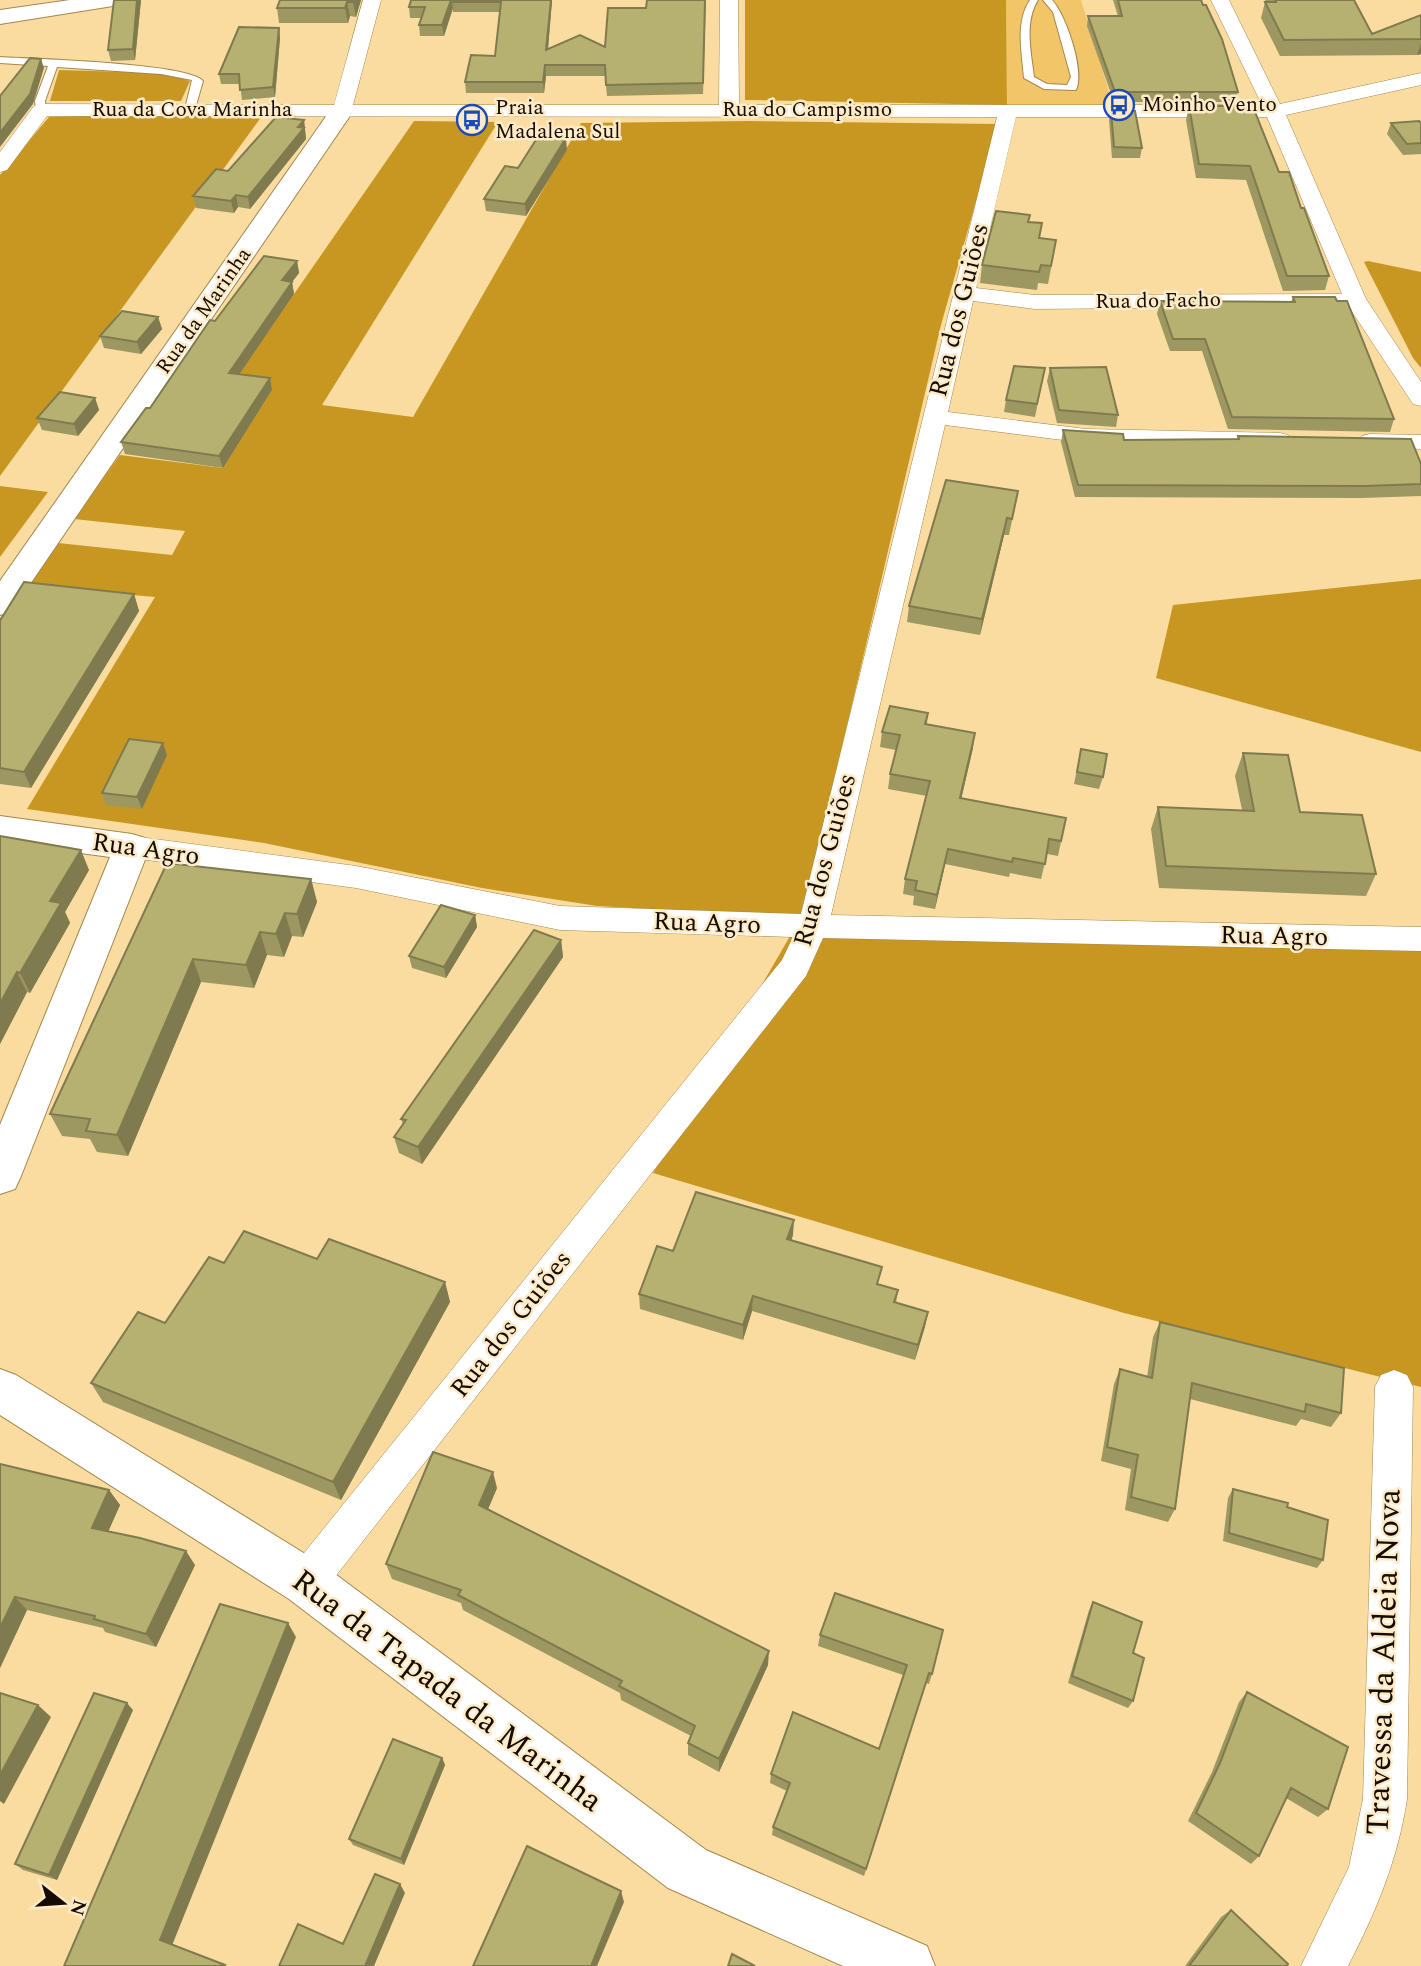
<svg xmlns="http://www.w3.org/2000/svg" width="1421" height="1966" font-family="Spectral,serif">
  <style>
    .green { fill: #f3c569 }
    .forest { fill: #c89721 }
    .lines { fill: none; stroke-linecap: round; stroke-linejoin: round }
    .lane-casing { stroke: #a4874e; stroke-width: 2 }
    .street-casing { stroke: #a4874e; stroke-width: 1 }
    .secondary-casing { stroke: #a4874e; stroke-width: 2 }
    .lane { fill: #fff; fill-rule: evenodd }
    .street { fill: #fff; fill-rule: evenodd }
    .secondary { fill: #fff; fill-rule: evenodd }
    .wall { fill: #9d9761 }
    .shaded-wall { fill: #7f7b4f }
    .building { fill: #b6b071; stroke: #7f7b4f; stroke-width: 2 }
    .labels { text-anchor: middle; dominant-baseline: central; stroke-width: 5; stroke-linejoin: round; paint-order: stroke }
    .far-poi-label { font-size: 21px; fill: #160b00; stroke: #fdebc8; text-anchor: start }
    .far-street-label { font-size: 21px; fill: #160b00; stroke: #fdebc8 }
    .street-label { font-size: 26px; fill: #160b00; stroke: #fdebc8 }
    .near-street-label { font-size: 32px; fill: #160b00; stroke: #fdebc8 }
  </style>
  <rect width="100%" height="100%" fill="#fadca0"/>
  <path class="green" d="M1006,0H1081L1113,105H1007Z"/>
  <path class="forest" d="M745,0H1006L1007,105L745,100Z
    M59,70L163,73L190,81L181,101H50Z
    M193,113L262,116L0,476V175L49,117Z
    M414,121L498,122L322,405L413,417L581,123L749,121L998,124L941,325L812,875L798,923L1421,949V1387L1124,1313L653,1173L797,924L722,913L597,906L482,888L264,843L27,809L155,597L28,586L58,543L172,555L185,531L74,519L120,455L223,468L272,390L231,385Z
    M1368,261L1421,272V368L1413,358L1364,262Z
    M0,486L48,492L0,557Z
    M1421,579V752L1156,678L1173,605Z"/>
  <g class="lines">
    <g class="lane-casing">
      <path id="lane" d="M1030,0H1038C1024,22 1031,52 1034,77L1047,84L1067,85L1071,77L1053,12L1043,0H1052C1066,15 1085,71 1076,90L1044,89L1024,78C1022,53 1015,22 1030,0Z
        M0,57C32,59 188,63 203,81L195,109L190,112L185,109L192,80L161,74L57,67L45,101L46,110L41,113L36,110L35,101L48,66L0,63Z"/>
    </g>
    <g class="street-casing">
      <path id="street" d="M363,0H381L353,105H719L720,0H738L739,105H1262L1211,0H1229L1280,104L1421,73V85L1286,115L1366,299L1421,382V406L1413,404L1345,301L1336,306L1035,309L973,301L948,412L1086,429L1280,433L1288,435L1292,440L1288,445L1280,447L1086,443L945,425L831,915L1421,927V951L823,938L806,976L320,1596L306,1602L292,1596L286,1582L292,1568L782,960L793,937L560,930L356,888L132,858L122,855L117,847L122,839L132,836L356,866L560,906L801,914L997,117L47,116L7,170L0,172V152L34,106L41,104L334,105ZM1016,117H1267L1342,294L1035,295L976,288Z
        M1370,434L1421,435V449L1362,446L1358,441L1362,436Z
        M1394,1370L1407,1375L1413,1387L1407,1799C1398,1859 1376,1912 1348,1966H1301L1349,1867L1363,1799L1375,1387L1381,1375Z"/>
    </g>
    <g class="secondary-casing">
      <path id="secondary" d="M70,0H124L121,5L113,6L0,24V10Z
        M342,103L350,105L354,110L11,612L0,615V581L334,105Z
        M0,816L132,834L145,838L150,847L21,1176L15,1189L0,1194V1125L110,857L0,842Z
        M0,1369L16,1375L323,1565L706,1850L927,1946L935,1966H843L668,1888L289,1599L0,1415Z"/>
    </g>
    <use href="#lane" class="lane"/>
    <use href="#street" class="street"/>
    <use href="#secondary" class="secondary"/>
  </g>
  <path class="wall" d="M141,0L135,60L111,61L108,50Z
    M280,0H361L356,17L350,16L348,23H279L277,8Z
    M411,0H552L548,49L605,47L646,8L706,0L703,94L607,96L605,76H546L544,93H466L465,82L495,56L500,12H453V8L444,36H420L419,25L421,18H410L409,7Z
    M1113,0H1201L1238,92L1235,102H1114L1087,26L1088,16H1118Z
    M1265,0H1354L1372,34L1421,15V54L1417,55L1280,56L1261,18L1265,2H1266Z
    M279,28L280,38L275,97L242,100L240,84H221L219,74Z
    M1189,106L1245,112L1279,172L1301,208L1329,276L1325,290L1283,291L1246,180L1196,178L1186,120Z
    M1111,110L1142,148L1140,158H1112L1109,120Z
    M304,120L306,139L250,209L238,207L234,213L196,208L193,196L228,171Z
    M1391,123H1421V154L1403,155L1387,134Z
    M567,150L526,216L486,211L484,199Z
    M1029,222L1053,258L1048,284L1038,283L1037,290L980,283L982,265Z
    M297,261L299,273L292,282L294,294L239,374L270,378L272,390L223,468L125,454L121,442L150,408L215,321Z
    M1293,297L1394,419L1390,432L1228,429L1202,351H1170L1157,314L1160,301L1291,302Z
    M158,317L162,329L141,354L104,348L100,336Z
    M1045,368L1035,417L1004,412L1006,400Z
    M1050,368L1118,415L1116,427L1057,423L1047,381Z
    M95,398L99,410L78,436L42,430L37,418Z
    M1063,430L1124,440L1237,439L1238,436L1421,464V496L1361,498L1075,497L1061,442Z
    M1018,491L1009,535H1004L980,635L907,622L909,606Z
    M134,594L139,611L31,788L0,784V619Z
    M928,713L927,724L973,748L961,798L1066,818L1058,856L1047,854L1041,879L1010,873L1009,877L945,864L935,909L913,905L914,896L903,894L905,879L927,796L888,789L890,774L896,750L880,747L882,732Z
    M1081,749L1103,777L1099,789L1074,784Z
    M1243,753L1300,812L1376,874L1366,896L1159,888L1151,829L1158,807L1242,810L1235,776Z
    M167,755L142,809L106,805L102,793Z
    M0,836L89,870L65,912L70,923L30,993L27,992L0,1044Z
    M167,863L311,879L317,902L303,937L292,936L284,957L267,955L254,988L201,982L128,1156L97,1152L90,1139L62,1136L50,1114Z
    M475,915L477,927L446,978L412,968L409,956Z
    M561,940L563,957L422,1164L399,1153L394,1137L403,1124L401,1119Z
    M793,1235L791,1241L879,1285L898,1290L896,1303L928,1312L915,1360L752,1311L743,1340L640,1309L639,1294L673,1251Z
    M317,1259L445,1282L450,1302L341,1500L103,1402L91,1383L165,1323L224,1263Z
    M1160,1322L1341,1413L1331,1427L1301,1419L1296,1426L1190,1399L1175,1509L1168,1522L1125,1510L1131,1469L1101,1461L1114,1384L1120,1369L1147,1377L1153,1337Z
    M0,1464L109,1490L120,1505L108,1532L195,1565L156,1647L105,1632L103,1628L27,1610L0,1668Z
    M497,1488L488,1509L768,1665L719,1772L688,1755V1743L691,1736L621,1700L620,1693L463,1610L461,1603L392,1579L386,1564Z
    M1233,1489L1287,1507L1323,1560L1317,1568L1223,1541L1228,1498Z
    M1093,1602L1133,1653V1701L1128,1708L1068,1683L1089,1610Z
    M820,1635L932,1674L929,1684L926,1683L864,1876L772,1835L773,1827L787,1791L770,1783L771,1774L879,1749L903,1675L818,1646Z
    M1247,1692L1328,1809L1318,1817L1286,1798L1259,1856L1251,1864L1188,1821L1212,1772L1239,1702Z
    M133,1710L57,1880L23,1870L15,1864Z
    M442,1758L445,1765L404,1865L353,1845L349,1839Z
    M1231,1910L1286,1966H1185L1221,1917Z"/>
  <path class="shaded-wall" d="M137,0H141L135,60L133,49Z
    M354,0H361L356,17L353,2Z
    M451,0H455L452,2L453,8L444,36L442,25Z
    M551,0H552L547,61L546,50Z
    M347,2L350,16L348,23L345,8Z
    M279,28L280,38L275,97L273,87Z
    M1421,43V54L1417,55Z
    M41,59L44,68L33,104L0,147V133Z
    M545,65L546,76L544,93L543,82Z
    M304,120L306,139L250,209L248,197Z
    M566,138L567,150L526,216L525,204Z
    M236,195L238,207L234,213L231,201Z
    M297,261L299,273L292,282L294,294L232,385L229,373L282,280Z
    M158,317L162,329L141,354L137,342Z
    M270,378L272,390L223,468L219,456Z
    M95,398L99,410L78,436L74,424Z
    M1007,518L1004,535L980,635L982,619Z
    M134,594L139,611L31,788L24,772Z
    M975,733L973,748L958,813L960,798Z
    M163,743L167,755L142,809L137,797Z
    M948,849L945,864L935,909L937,895Z
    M81,850L89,870L65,912L70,923L30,993L20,973L50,901Z
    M311,879L317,902L303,937L297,914Z
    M285,913L292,936L284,957L276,934Z
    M475,915L477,927L446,978L444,967Z
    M260,932L267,955L254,988L246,965Z
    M561,940L563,957L422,1164L418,1147Z
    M193,959L201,982L128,1156L117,1135Z
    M17,972L27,992L0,1044V1004Z
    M794,1220L793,1235L786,1255L787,1239Z
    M445,1282L450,1302L341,1500L333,1482Z
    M753,1296L752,1311L743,1340V1325Z
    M928,1312L925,1327L915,1360L918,1345Z
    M493,1472L497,1488L483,1521L479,1505Z
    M109,1490L120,1505L103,1543L92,1528Z
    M186,1551L195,1565L156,1647L146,1634Z
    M15,1597L27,1610L0,1668V1628Z
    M288,1623L296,1637L171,1948L160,1940Z
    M769,1651L768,1665L719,1772V1759Z
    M127,1703L133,1710L57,1880L49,1875Z
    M38,1705L51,1717L4,1804L0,1801V1775Z
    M442,1758L445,1765L404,1865L401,1859Z
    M400,1884L405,1893L374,1966H365Z
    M621,1891L624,1902L597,1966H591Z"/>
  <path class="building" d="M114,0H137L133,49L108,50Z
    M280,0H354L353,2H347L345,8H277Z
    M411,0H451L442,25H419L425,7H409Z
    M452,0H551L546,50L580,35L605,47L608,8H646L647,0H705L703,83L606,85L605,65H545L543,82H465L471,55L495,56L501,2H452Z
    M1118,0H1201L1203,5H1206L1222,39L1238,92H1115L1088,16H1122Z
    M1275,0H1354L1372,34L1421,15V39L1284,40L1265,2H1276Z
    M239,27L279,28L273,87L240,90L239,74H219Z
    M30,58L41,59L30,94L0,133V96Z
    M1189,106H1243L1245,112H1255L1279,172H1289L1301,208H1304L1329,276H1287L1250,166L1199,164Z
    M1111,110L1135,111L1142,148L1114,147Z
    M276,117L304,120L298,127L304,128L248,197L236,195L231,201L193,196L216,169L228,171Z
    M1419,121L1421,123V143L1407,144L1391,123Z
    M539,135L566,138L525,204L484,199L505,166L518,168Z
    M996,211L1030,215L1028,222L1042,223L1039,238L1056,240L1051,266L1041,265L1039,272L982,265Z
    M264,256L297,261L282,280L292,282L229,373L270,378L219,456L121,442L146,408H150L210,320L215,321Z
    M1293,297H1335L1337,301H1347L1394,419L1232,417L1205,339H1173L1160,301L1295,302Z
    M122,311L158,317L137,342L100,336Z
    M1014,366L1045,368L1037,404L1006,400Z
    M1106,367L1118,415L1059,410L1050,368Z
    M60,392L95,398L74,424L37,418Z
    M1063,430L1123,434L1124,440L1239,439L1238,436L1411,439L1421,464V484L1365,486L1078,485Z
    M946,480L1018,491L1012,519L1007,518L982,619L909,606Z
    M24,582L134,594L24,772L0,768V619H1Z
    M890,706L928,713L925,724L975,733L960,798L1066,818L1061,841L1049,839L1045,864L1013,858L1012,862L948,849L937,895L915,890L917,881L905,879L930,781L890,774L900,735L882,732Z
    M129,739L163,743L137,797L102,793Z
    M1081,749L1107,754L1103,777L1077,772Z
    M1243,753L1288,755L1300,812L1362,815L1376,874L1166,866L1158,807L1254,811Z
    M0,836L81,850L50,901L61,903L20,973L17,972L0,1004Z
    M167,863L311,879L297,914L285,913L276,934L260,932L246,965L193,959L117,1135L86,1131L90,1119L50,1114Z
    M441,905L475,915L444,967L409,956Z
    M534,930L561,940L418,1147L394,1137L406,1120L401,1119Z
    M696,1192L794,1220L787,1239L882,1267L877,1284L898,1290L894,1302L928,1312L918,1345L753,1296L743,1325L639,1294L657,1246L673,1251Z
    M244,1231L317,1259L329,1239L445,1282L333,1482L91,1383L138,1312L165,1323L209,1257L224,1263Z
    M1160,1322L1344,1368L1341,1413L1306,1404L1305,1412L1192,1383L1175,1509L1131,1497L1138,1455L1107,1447L1120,1369L1152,1378Z
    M433,1452L493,1472L479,1505L769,1651L719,1759L688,1743L695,1726L619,1686L622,1681L458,1595L461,1590L386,1564Z
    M0,1464L109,1490L92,1528L140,1538L186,1551L146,1634L94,1619L95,1616L15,1597L0,1628Z
    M1233,1489L1288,1503L1287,1507L1328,1520L1323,1560L1229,1533Z
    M835,1593L943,1630L932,1674L929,1673L866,1869L773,1827L790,1783L771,1774L793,1712L879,1749L907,1665L820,1635Z
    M1093,1602L1142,1622L1133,1653L1144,1658L1133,1701L1072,1676Z
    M220,1604L288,1623L160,1940L225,1965L224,1966H64Z
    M1247,1692L1348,1747L1328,1809L1291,1788L1259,1856L1196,1813L1220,1763Z
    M0,1693L38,1705L0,1775Z
    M94,1693L127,1703L49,1875L15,1864Z
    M393,1739L442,1758L401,1859L349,1839Z
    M527,1846L621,1891L591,1966H473Z
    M375,1874L400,1884L365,1966H279L298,1924L343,1944Z
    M1231,1910L1288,1964L1286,1966H1189Z
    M732,1954L755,1966H728Z"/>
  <defs>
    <g id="bus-ring" transform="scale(1.575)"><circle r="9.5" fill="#fdebc8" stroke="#1c4ab7" stroke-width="1.5"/><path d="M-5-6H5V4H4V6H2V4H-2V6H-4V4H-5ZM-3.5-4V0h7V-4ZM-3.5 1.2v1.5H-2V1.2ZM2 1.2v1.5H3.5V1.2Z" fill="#1c4ab7"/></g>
  </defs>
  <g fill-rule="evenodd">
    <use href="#bus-ring" x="1119" y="105"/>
    <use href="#bus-ring" x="472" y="120"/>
  </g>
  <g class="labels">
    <g class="far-poi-label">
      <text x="1142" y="105">Moinho Vento</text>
      <text x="495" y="108">Praia<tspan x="495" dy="24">Madalena Sul</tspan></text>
    </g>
    <g class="far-street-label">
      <text x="192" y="110">Rua da Cova Marinha</text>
      <text x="807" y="110">Rua do Campismo</text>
      <text transform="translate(1158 301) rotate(-1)">Rua do Facho</text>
      <text transform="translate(204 311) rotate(-55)">Rua da Marinha</text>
    </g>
    <g class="street-label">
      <text transform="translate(959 310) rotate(-76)">Rua dos Guiões</text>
      <text transform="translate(146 849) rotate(8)">Rua Agro</text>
      <text transform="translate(825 860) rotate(-75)">Rua dos Guiões</text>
      <text transform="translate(707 923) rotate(2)">Rua Agro</text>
      <text transform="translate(1274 936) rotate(1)">Rua Agro</text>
      <text transform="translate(511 1324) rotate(-52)">Rua dos Guiões</text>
    </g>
    <g class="near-street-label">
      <text transform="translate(1384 1662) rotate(-88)">Travessa da Aldeia Nova</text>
      <text transform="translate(447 1691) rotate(37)">Rua da Tapada da Marinha</text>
    </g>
  </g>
  <g transform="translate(63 1903) rotate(107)" stroke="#fdebc8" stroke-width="5" paint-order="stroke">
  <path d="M0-5L12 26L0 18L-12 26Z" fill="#160b00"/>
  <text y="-10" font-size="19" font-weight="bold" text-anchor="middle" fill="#160b00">N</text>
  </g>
</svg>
